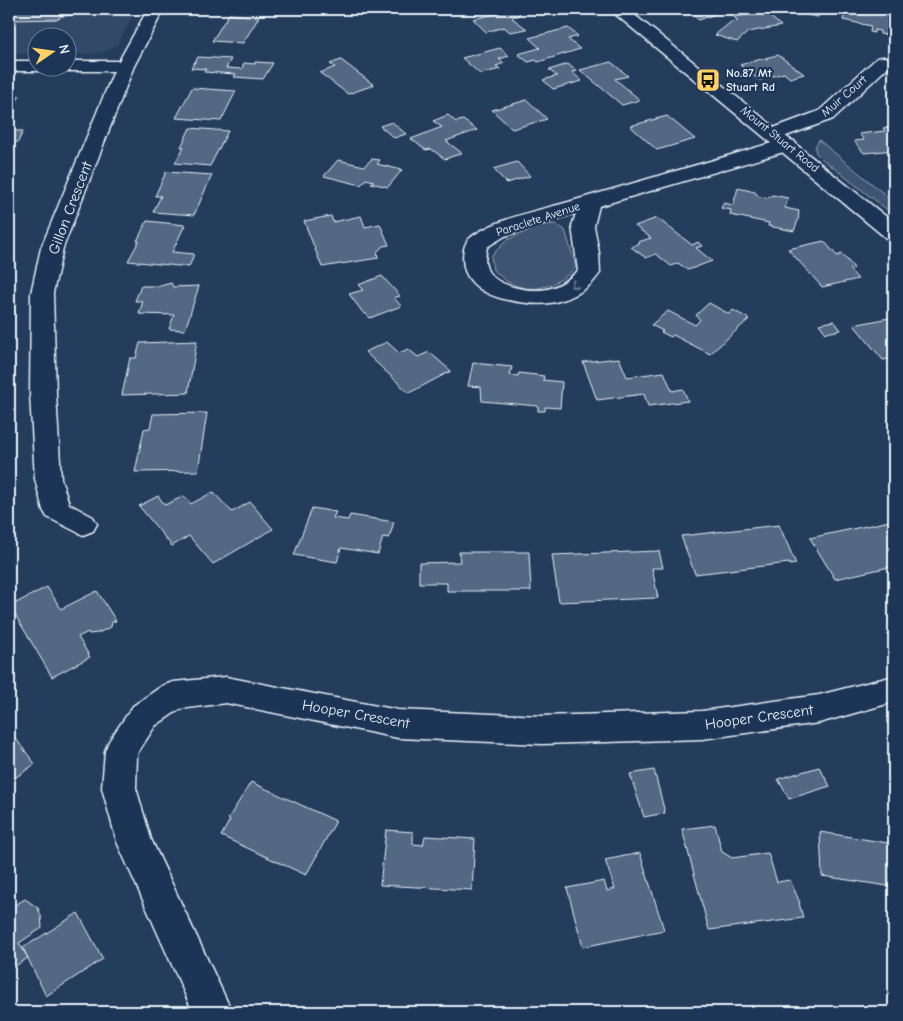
<svg xmlns="http://www.w3.org/2000/svg" width="903" height="1021" font-family="'Comic Neue',sans-serif">
  <style>
    .built { fill: #334a68 }
    .green { fill: #3e5472; stroke: #93a2b5 }
    .building { fill: #536782; stroke: #e8f1f8 }
    .lines { fill: none; stroke-linecap: round; stroke-linejoin: round }
    .street-casing { stroke: #e8f1f8; stroke-width: 3 }
    .secondary-casing { stroke: #e8f1f8; stroke-width: 3 }
    .street { fill: #1d3557; fill-rule: evenodd }
    .secondary { fill: #1d3557; fill-rule: evenodd }
    .oneway { stroke: #64778f }
    .labels { text-anchor: middle; dominant-baseline: central; stroke-width: 4.5; stroke-linejoin: round; paint-order: stroke }
    .far-poi-label { font-size: 12px; font-weight: bold; fill: #e8f1f8; stroke: #1d3557; text-anchor: start }
    .far-street-label { font-size: 12px; fill: #e8f1f8; stroke: #1d3557 }
    .street-label { font-size: 15px; fill: #e8f1f8; stroke: #1d3557 }
  </style>
  <rect width="100%" height="100%" fill="#253d5d"/>
  <filter id="ink" filterUnits="userSpaceOnUse"><feTurbulence type="fractalNoise" baseFrequency=".02" numOctaves="2"/><feDisplacementMap in="SourceGraphic" scale="10" xChannelSelector="R" yChannelSelector="G"/><feConvolveMatrix kernelMatrix="1 2 1 2 8 2 1 2 1" color-interpolation-filters="sRGB"/></filter>
  <g filter="url(#ink)">
    <path class="built" d="M9,9H136L117,45L106,51L94,54H68V38H38L37,54H9Z"/>
    <path class="green" d="M819,140L894,202V215L821,158L816,153L815,147Z
      M555,224L565,230L576,267C558,285 534,296 508,282C503,279 498,274 493,270L491,256L507,240L541,225Z"/>
    <path class="building" d="M9,9H72L73,15L60,16L59,19L9,20Z
      M503,9L521,11L518,16H514L512,18L527,29L510,32L504,27L486,32L473,19L500,13Z
      M673,9H728L699,20L686,10L680,12Z
      M797,9H820L818,17L795,13Z
      M846,9L894,10V36L880,34V31L874,30V33L870,32L871,26L843,20Z
      M765,12L781,26L748,32L737,42L715,35L731,22L738,21L734,17Z
      M229,14L259,17L243,43L212,41Z
      M568,28L578,36L568,39L580,49L538,62L536,60L528,62L518,54L540,48L529,38Z
      M500,48L509,56L499,59L504,63L496,66L500,69L480,74L462,58Z
      M778,55L804,74L790,78L784,73L759,80L740,65L761,59L768,60L765,58Z
      M198,57L231,59L226,68L242,69L244,63L255,64V62L273,63L263,79L234,77L236,74L204,72L206,69L191,68Z
      M341,60L374,85L348,94L320,73L335,67L330,64Z
      M611,62L628,76L615,79L640,100L622,105L580,70Z
      M568,64L576,71L572,72L582,81L553,89L543,80L557,76L549,70Z
      M192,88L236,91L221,121L176,118Z
      M9,96H20L9,113Z
      M527,100L547,119L512,129L492,110Z
      M448,115L456,122L463,120L477,130L446,141L462,153L445,159L431,149L426,150L411,139L442,127L433,121Z
      M667,116L695,139L657,150L630,126Z
      M392,122L406,134L394,138L380,126Z
      M893,127L894,150L864,153L854,141L864,140L859,134L885,131L883,128Z
      M190,128L228,131L210,166L175,163L184,147H181Z
      M9,131H23L18,142H9Z
      M372,159L380,160L377,164L402,170L388,187L371,183L374,181L366,179L361,185L324,176L338,160L364,166Z
      M517,162L530,176L507,183L493,169Z
      M166,172L212,175L194,215L153,212L161,196H155Z
      M738,188L755,192L759,197L767,198L772,195L788,198L785,208L799,211L798,220L794,231L768,226L769,223L730,215L731,210L721,208L724,203L733,205Z
      M331,216L333,222L361,216L365,227L380,224L389,245L383,246L377,252L378,258L322,267L304,221Z
      M657,218L692,245L698,242L702,246L696,248L712,261L688,270L678,263L671,266L656,254L646,258L631,247L640,243L638,242L651,238L635,226Z
      M147,221L185,225L172,252L194,254L189,267L128,261L139,241H137Z
      M824,241L837,256L842,254L854,268L849,269L858,279L822,287L788,249Z
      M382,276L400,296L394,298L401,306L370,318L365,313L364,314L349,294L363,290L358,285Z
      M171,283L173,287L199,286L185,330L169,329L174,315L139,314L143,301H135L141,286H160Z
      M709,303L729,314L733,310L749,319L710,354L673,335L671,337L661,332L663,331L651,325L668,311L695,325L700,320L696,315Z
      M894,317V358L883,360L854,325Z
      M834,321L841,330L826,333L819,324Z
      M197,341L188,393L122,395L130,358H136L140,343Z
      M387,342L399,353L408,349L418,357L429,352L451,371L409,393L365,352Z
      M619,358L627,377L664,372L672,391L683,389L688,401L648,406L644,394L597,400L583,362Z
      M473,363L512,367L510,375L518,376L519,373L544,376L543,380L562,382L560,408L545,407V411H538V406L482,401L481,387L468,386Z
      M207,413L198,471L135,472L144,429L150,428L153,414Z
      M213,492L232,512L250,502L273,529L213,564L189,536L172,546L139,506L158,496L165,505L184,496L191,504Z
      M312,508L336,512L333,518L348,520L350,515L394,522L389,538L383,537L378,554L341,548L337,562L294,555Z
      M890,521L894,527V566L835,579L810,538Z
      M779,525L796,564L790,565L789,563L695,574L681,536Z
      M659,551L663,568H652L658,598L559,602L552,555Z
      M459,552H529L531,591H447V583H419V563L460,562Z
      M47,587L61,609L97,591L116,621L112,622L111,627L98,633L89,634L88,632L78,637L90,657L52,677L10,606Z
      M13,735L35,764L9,782V738Z
      M819,767L830,786L789,799L778,779Z
      M654,770L665,813L644,817L630,774Z
      M251,782L336,821L306,875L221,836L230,820L228,819Z
      M715,825L722,852L732,858L768,853L777,882L790,880L800,903H799L803,918L709,930L682,829Z
      M386,830L413,832V844L423,845L425,836L475,839L472,890L380,885Z
      M820,832L894,844V887L822,876Z
      M640,853L664,930L583,947L567,888L604,881L607,891L615,889L605,860Z
      M25,899L38,908L41,916L42,928L19,943L28,958L9,970V901L12,907Z
      M78,913L103,959L46,996L23,948Z"/>
    <g class="lines">
      <g class="street-casing">
        <path id="street" d="M148,9H164L134,66L63,248L53,293L56,394L61,479L69,504L93,517L97,524L93,531L83,535L47,517L43,510L35,479L30,394L31,293L41,248L114,71H68L60,68H68V61H119Z
          M883,57L889,58L892,62L889,66L833,119L775,140L768,138L765,134L768,130L819,111L877,58Z
          M9,61H38V68H46L38,71H9Z
          M787,139L794,141L797,145L794,149L599,206L594,226L599,253L600,273C585,296 554,307 527,303C506,301 478,295 467,275C462,266 461,247 469,239C489,221 539,210 565,203C614,189 664,174 714,160C738,153 762,145 787,139ZM576,213L572,226L578,271C570,278 561,285 551,288C534,294 491,287 486,266C484,260 486,253 487,247L505,236Z
          M894,676V702L819,723L702,739L542,744L398,738L226,703L180,709L155,726L137,754L136,788L151,839L232,1012H193L117,842L102,788L105,751L109,741L133,706L162,686L173,682L226,677L398,710L542,716L702,711L819,695Z"/>
      </g>
      <g class="secondary-casing">
        <path id="secondary" d="M609,9H627L894,223V239L886,238Z"/>
      </g>
      <use href="#street" class="street"/>
      <use href="#secondary" class="secondary"/>
    </g>
    <defs><path id="oneway-chevron" d="M-2-3.5L2.5 0L-2 3.5" fill="none" stroke-width="1.6" stroke-linecap="round" stroke-linejoin="round" transform="scale(1.25)"/></defs>
    <use class="oneway" href="#oneway-chevron" transform="translate(574 285) rotate(146)"/>
  </g>
  <defs>
    <g id="bus-square" transform="scale(1.25)"><rect x="-9" y="-9" width="18" height="18" rx="4" fill="#ffd166" stroke="#1d3557"/><path d="M-5-6H5V4H4V6H2V4H-2V6H-4V4H-5ZM-3.5-4V0h7V-4ZM-3.5 1.2v1.5H-2V1.2ZM2 1.2v1.5H3.5V1.2Z" fill="#111"/></g>
  </defs>
  <g fill-rule="evenodd">
    <use href="#bus-square" x="708" y="80"/>
  </g>
  <g class="labels">
    <g class="far-poi-label">
      <text x="726" y="73">No.87 Mt<tspan x="726" dy="14">Stuart Rd</tspan></text>
    </g>
    <g class="far-street-label">
      <text transform="translate(844 96) rotate(-41)">Muir Court</text>
      <text transform="translate(780 139) rotate(39)">Mount Stuart Road</text>
      <text transform="translate(538 219) rotate(-18)">Paraclete Avenue</text>
    </g>
    <g class="street-label">
      <text transform="translate(70 208) rotate(-69)">Gillon Crescent</text>
      <text transform="translate(356 714) rotate(10)">Hooper Crescent</text>
      <text transform="translate(759 717) rotate(-8)">Hooper Crescent</text>
    </g>
  </g>
  <rect width="903" height="1021" fill="none" stroke="#1d3557" stroke-width="30"/>
  <rect x="15" y="15" width="873" height="991" fill="none" stroke="#e8f1f8" stroke-width="2" filter="url(#ink)"/>
  <g transform="translate(52 52) rotate(77)"><circle r="24" fill="#1d3557" stroke="#6e8097"/>
  <path d="M0-4L9 19L0 12L-9 19Z" fill="#ffd166"/>
  <text y="-8" font-size="14" font-weight="bold" text-anchor="middle" fill="#e8f1f8">N</text>
  </g>
</svg>
